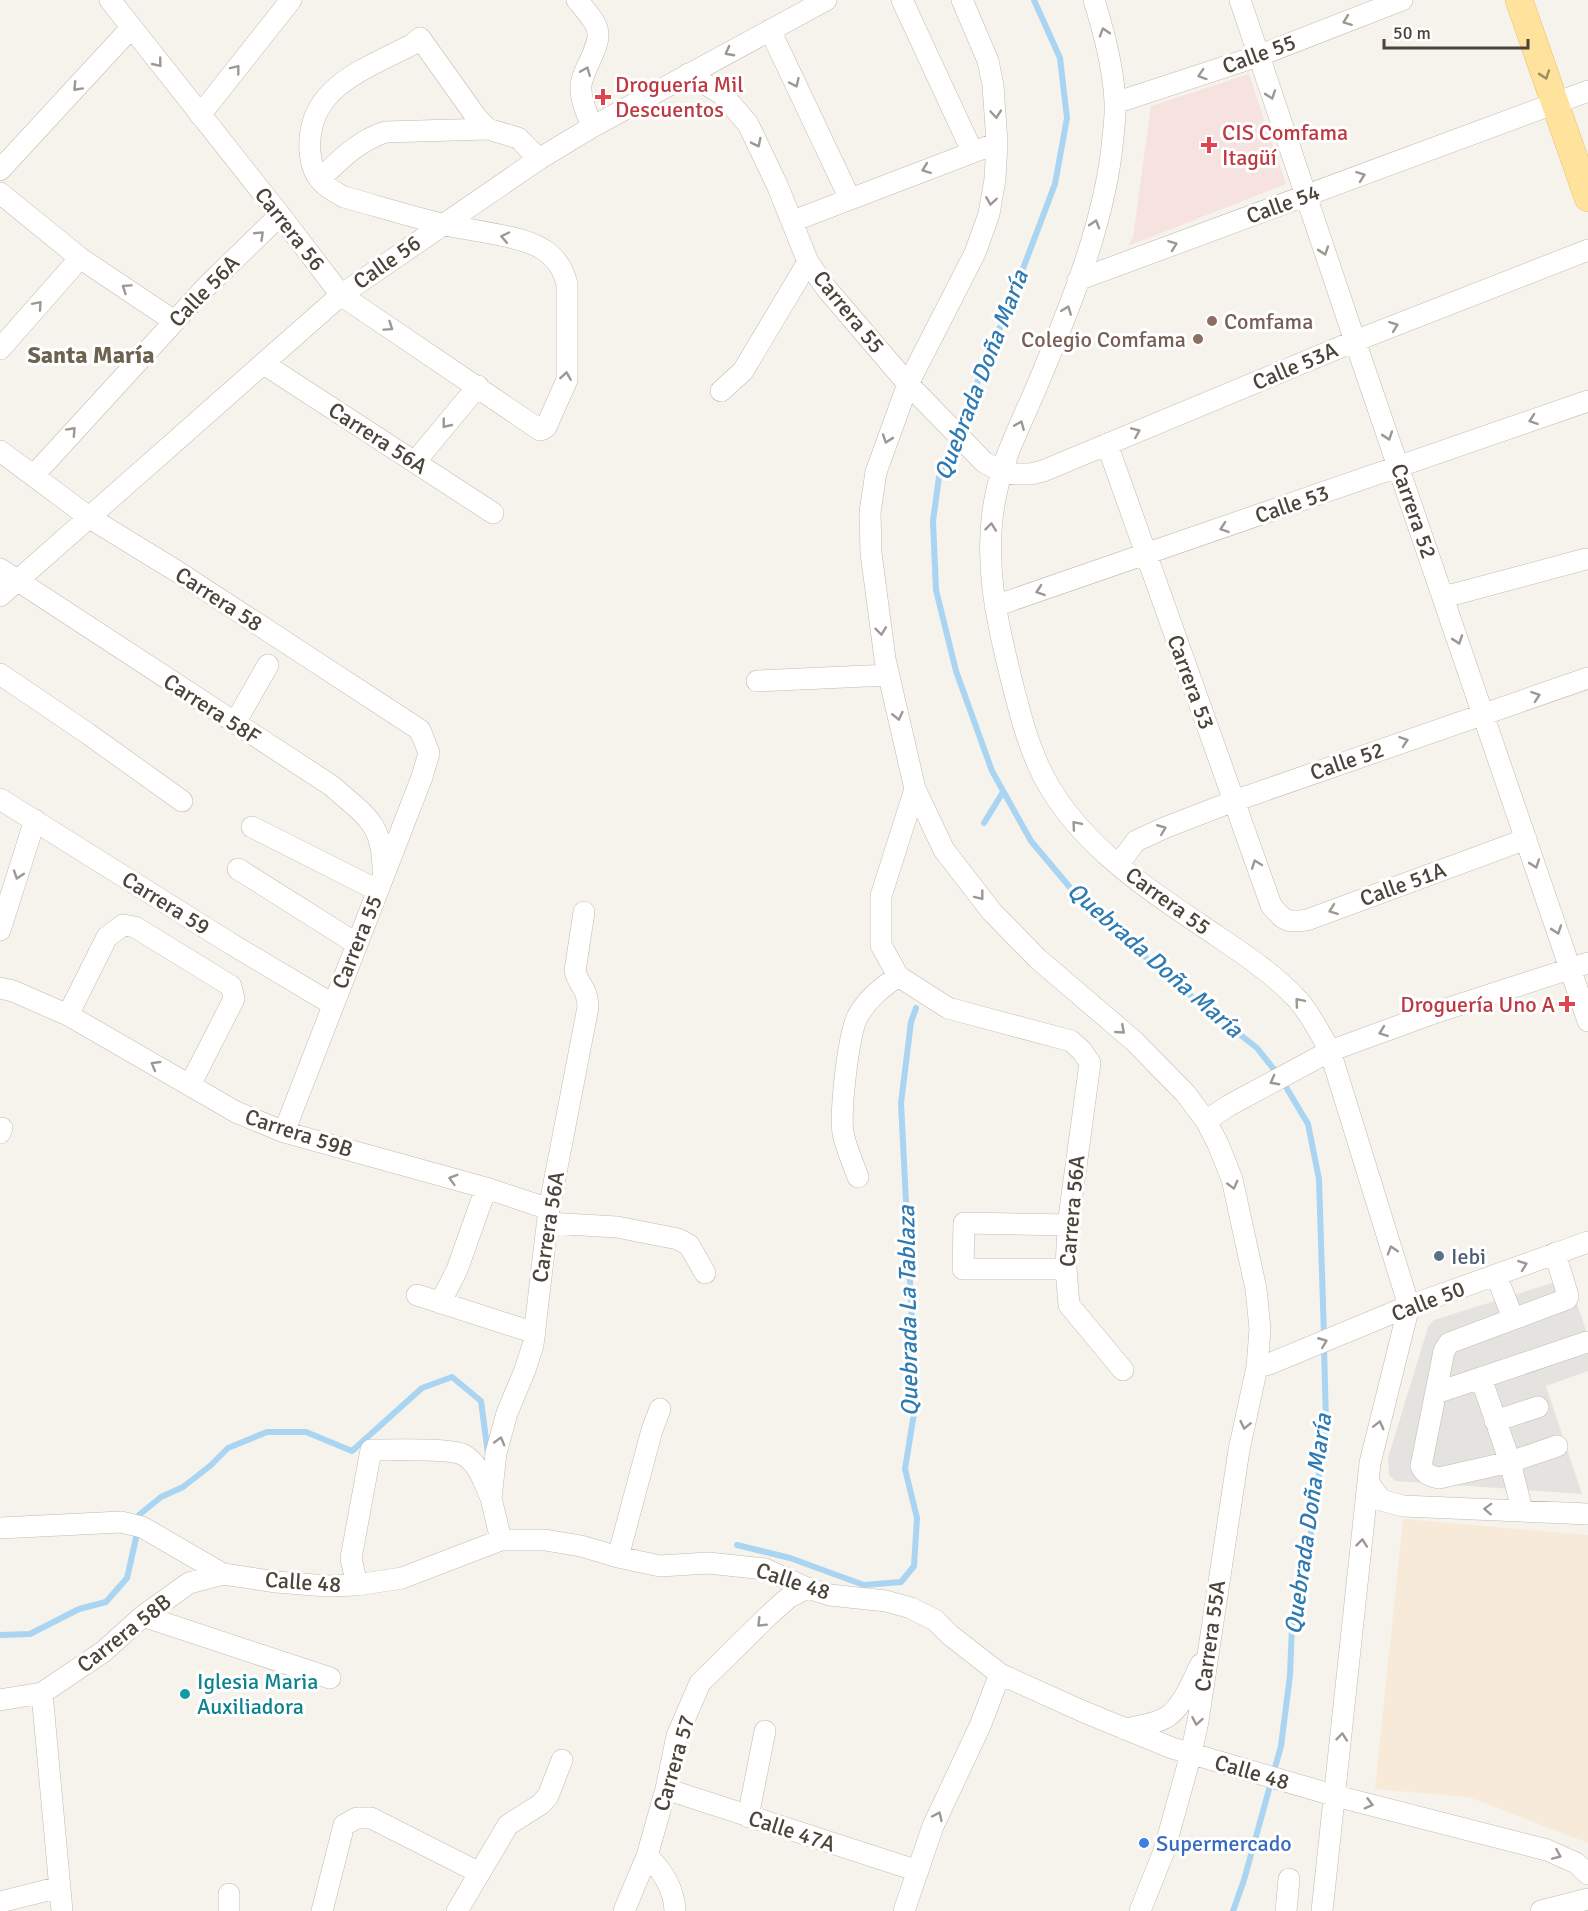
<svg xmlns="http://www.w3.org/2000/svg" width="1588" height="1911" font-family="Signika,sans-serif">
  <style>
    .commercial { fill: #f7ead8 }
    .medical { fill: #f6e3e0 }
    .parking { fill: #e5e3e0 }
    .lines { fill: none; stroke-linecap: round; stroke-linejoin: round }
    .stream { stroke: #a9d4f2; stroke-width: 6 }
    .minor-casing { stroke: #c2bbae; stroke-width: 22 }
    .major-casing { stroke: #e6c16a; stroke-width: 28 }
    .minor { stroke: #fff; stroke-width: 21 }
    .major { stroke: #ffe39c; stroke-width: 27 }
    .oneway { stroke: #9c9892 }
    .oneway2 { stroke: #9c8c66 }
    .health-dot { fill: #e0444e; stroke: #fff; stroke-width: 2 }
    .education-dot { fill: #8d6e63; stroke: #fff; stroke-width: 2 }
    .service-dot { fill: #5c6f8a; stroke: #fff; stroke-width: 2 }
    .culture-dot { fill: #0f9aa8; stroke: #fff; stroke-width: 2 }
    .shop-dot { fill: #3f7fe0; stroke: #fff; stroke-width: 2 }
    .labels { text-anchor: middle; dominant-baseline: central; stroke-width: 6; stroke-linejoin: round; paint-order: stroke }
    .street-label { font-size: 22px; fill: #4b4439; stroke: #fff }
    .health-label { font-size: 22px; fill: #be3a42; stroke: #fff; text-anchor: start }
    .education-label { font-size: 22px; fill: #785e54; stroke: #fff; text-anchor: start }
    .service-label { font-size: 22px; fill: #4e5e75; stroke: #fff; text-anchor: start }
    .culture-label { font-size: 22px; fill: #0d838f; stroke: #fff; text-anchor: start }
    .shop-label { font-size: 22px; fill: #366cbe; stroke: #fff; text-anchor: start }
    .neighbourhood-label { font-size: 24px; font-weight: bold; fill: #6e6250; stroke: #fff }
    .water-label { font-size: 24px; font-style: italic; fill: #2e7ab2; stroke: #fff }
  </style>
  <rect width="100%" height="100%" fill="#f6f3ec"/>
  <path class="commercial" d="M1403,1519L1588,1535V1843L1469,1797L1375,1789Z"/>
  <path class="medical" d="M1249,74L1286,184L1128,246L1133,237L1151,106Z"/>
  <path class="parking" d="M1568,1278L1588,1336V1371L1546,1386L1582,1494L1395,1481L1389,1475L1388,1458L1428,1327L1434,1320Z"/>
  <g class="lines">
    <path class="stream" d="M958,430L1010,303L1055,184L1067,118L1060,58L1034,0
      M954,439L939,477L933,521L936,590L956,671L992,771L1031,841L1078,897L1171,980L1257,1048L1280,1077L1308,1124L1319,1179L1324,1336
      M984,823L1003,792
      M737,1545L790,1558L864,1585L901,1582L914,1566L917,1518L905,1469L916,1401L901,1103L911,1022L916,1008
      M0,1635L30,1634L79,1609L106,1602L127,1578L136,1538L139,1515L161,1497L183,1487L210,1466L228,1448L267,1432H306L352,1451L422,1388L452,1377L481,1401L488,1454
      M1233,1911L1244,1880L1281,1746L1290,1675L1292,1626L1310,1540L1326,1423L1324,1346"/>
    <g class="minor-casing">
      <path id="minor" d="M110,0L280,215L341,295L540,430L543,429L546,427L567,380V284C563,269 557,259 544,250C522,235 470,231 442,224C409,216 377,206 344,197C323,186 312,177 310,152C305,87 366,69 413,44L420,38L477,118L488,129
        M577,0C602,30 604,31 587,67C584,74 580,82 581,90C581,103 588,115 592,127
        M902,0L972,151
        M962,0L988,61L993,85L997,143L995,179L989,214L975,253L908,384L876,472L870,512L871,553L885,659L915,789L944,850L992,912L1038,959L1134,1041L1185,1093L1206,1121L1218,1144L1232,1179L1256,1289L1260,1329L1257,1367L1239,1450L1198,1721L1191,1754L1164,1851L1140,1911
        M1094,0C1104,33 1113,66 1115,101C1116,113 1114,125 1113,137C1106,219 1071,305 1039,381C1024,418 1004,454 996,494C982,559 997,623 1013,686C1020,713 1027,741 1039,767C1074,843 1149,890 1217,936C1245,955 1274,974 1298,1000C1311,1015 1320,1033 1330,1051L1409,1306
        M1240,0L1355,341L1588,1021
        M770,30L850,199
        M688,74L722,94L748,124L778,187L808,262L826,288L908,384L984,462L1002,472L1016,474H1030L1043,471L1355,341L1588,250
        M1115,103L1258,56L1402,0
        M200,115L291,0
        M0,170L131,28
        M320,179C340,160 358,141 385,132L488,129L518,138L539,159
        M0,193L80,258L174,321
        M793,221L997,143
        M1078,280L1588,91
        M0,349L80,258
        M264,364L493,513
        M721,391L743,371L808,262
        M1107,444L1271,905C1283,921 1288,923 1307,920L1526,839
        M0,451L90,518L178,572L420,730L429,753L422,777L284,1132
        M415,462L478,386
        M34,475L206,287L280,215
        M0,569L332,786C365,816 383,822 383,871
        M0,596L341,295L539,159L592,127L826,0
        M1444,597L1586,559
        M995,606L1588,401
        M0,674L87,733L182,801
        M757,681L889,675
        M235,723L268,665
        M915,789L881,896V945L898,976L948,1008L1071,1041L1082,1051L1090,1063L1068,1225L1066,1269L1069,1305L1123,1370
        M0,799L233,945L332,1004
        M252,827L377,890
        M1118,865L1136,841L1164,828L1234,801L1588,678
        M238,869L357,944
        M0,930L35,820
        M0,988L13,991L68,1015L236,1112L284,1132L486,1188L549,1209
        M68,1015L107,937L123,925L135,927L231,986L234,999L190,1085
        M1206,1121L1228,1106L1330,1051L1437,1012L1588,963
        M0,1133L2,1128
        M858,1177C853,1163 846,1148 843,1133C840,1113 848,1031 859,1014C869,997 883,987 898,976
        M547,1223L617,1227L678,1239L689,1245L705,1273
        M1555,1253L1568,1296L1567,1299L1449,1343L1444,1351L1421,1466C1425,1474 1430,1476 1439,1478L1510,1462L1557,1446
        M1066,1269H963L964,1223L1068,1225
        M1496,1275L1513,1318
        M417,1295L535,1333
        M440,1303L457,1270L486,1188
        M1257,1367L1269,1364L1409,1306L1588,1242
        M1481,1378L1510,1462L1522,1510
        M1436,1393L1587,1342
        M1495,1421L1538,1407
        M1368,1482L1381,1500L1403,1506L1588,1514
        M0,1528L121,1522L142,1527L223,1574L276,1582L327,1586L357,1585L402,1578L501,1540H545L581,1546L618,1557L660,1566L708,1563L765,1569L807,1588L830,1595L886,1601L911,1608L935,1620L950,1635L1000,1674L1082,1711L1172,1748L1336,1796L1547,1850L1576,1863L1588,1874
        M501,1540L491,1498L496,1453L507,1413L525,1370L533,1345L549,1209L588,1007C587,986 579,987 575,971L584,912
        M618,1557L652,1430L660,1409
        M357,1585L351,1558L371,1450C388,1450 451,1448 464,1455C479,1464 484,1483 491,1498
        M143,1616L330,1678
        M42,1693L62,1911
        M0,1700L42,1693L103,1652L143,1616L189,1583L223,1574
        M1125,1729C1138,1726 1156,1724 1167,1717C1184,1705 1192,1681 1201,1664
        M666,1789L918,1871
        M748,1817L765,1731
        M647,1856C663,1871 674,1888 675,1911
        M229,1894V1911
        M0,1902L60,1887
        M322,1911L344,1825L357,1818H371L480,1873
        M457,1911L508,1825L541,1804L548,1796L562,1760
        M624,1911L647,1856L666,1789L677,1736L700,1683L768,1616L788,1598L807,1588
        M904,1911L933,1826L980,1726L1000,1674
        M1286,1911L1289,1879
        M1322,1911L1370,1463L1409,1306
        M1541,1911L1588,1899"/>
    </g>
    <g class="major-casing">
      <path id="major" d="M1519,0L1588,198"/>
    </g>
    <use href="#minor" class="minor"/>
    <use href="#major" class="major"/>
  </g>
  <defs><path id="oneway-chevron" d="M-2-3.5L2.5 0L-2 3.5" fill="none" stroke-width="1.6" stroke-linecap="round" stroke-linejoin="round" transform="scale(1.5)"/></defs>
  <g class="oneway">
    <use href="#oneway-chevron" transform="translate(1347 21) rotate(159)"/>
    <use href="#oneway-chevron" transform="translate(1104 32) rotate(-107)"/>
    <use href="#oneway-chevron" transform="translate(729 52) rotate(152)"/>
    <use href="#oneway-chevron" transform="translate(158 63) rotate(51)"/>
    <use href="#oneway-chevron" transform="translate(236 69) rotate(-52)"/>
    <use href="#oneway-chevron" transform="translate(586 71) rotate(-68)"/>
    <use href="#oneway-chevron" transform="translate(1202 75) rotate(162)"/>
    <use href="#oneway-chevron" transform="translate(795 83) rotate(65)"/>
    <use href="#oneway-chevron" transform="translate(77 87) rotate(133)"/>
    <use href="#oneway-chevron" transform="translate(1271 95) rotate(71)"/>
    <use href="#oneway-chevron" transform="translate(996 114) rotate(85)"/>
    <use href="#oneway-chevron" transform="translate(757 143) rotate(64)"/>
    <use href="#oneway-chevron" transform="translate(926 169) rotate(159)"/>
    <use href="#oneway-chevron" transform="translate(1361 176) rotate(-20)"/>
    <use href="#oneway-chevron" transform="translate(991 201) rotate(99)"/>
    <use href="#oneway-chevron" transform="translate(1095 224) rotate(-73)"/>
    <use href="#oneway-chevron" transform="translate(260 235) rotate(-44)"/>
    <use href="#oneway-chevron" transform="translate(505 237) rotate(-168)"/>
    <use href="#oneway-chevron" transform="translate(1173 245) rotate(-20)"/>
    <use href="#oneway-chevron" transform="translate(1324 251) rotate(71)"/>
    <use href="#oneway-chevron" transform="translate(126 288) rotate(-146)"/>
    <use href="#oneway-chevron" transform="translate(38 305) rotate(-49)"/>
    <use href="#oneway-chevron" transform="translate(1067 310) rotate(-69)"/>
    <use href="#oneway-chevron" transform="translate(1394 326) rotate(-21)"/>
    <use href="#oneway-chevron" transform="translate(389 327) rotate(34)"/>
    <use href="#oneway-chevron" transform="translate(566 376) rotate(-81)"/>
    <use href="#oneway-chevron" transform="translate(1533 420) rotate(161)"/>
    <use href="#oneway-chevron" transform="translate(446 424) rotate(129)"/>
    <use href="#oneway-chevron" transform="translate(1020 425) rotate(-67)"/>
    <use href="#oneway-chevron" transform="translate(72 431) rotate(-47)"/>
    <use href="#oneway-chevron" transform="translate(1136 432) rotate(-23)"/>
    <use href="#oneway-chevron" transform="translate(1388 436) rotate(71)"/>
    <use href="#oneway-chevron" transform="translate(887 439) rotate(109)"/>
    <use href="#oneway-chevron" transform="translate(991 527) rotate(-84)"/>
    <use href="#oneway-chevron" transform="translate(1224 528) rotate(161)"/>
    <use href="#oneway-chevron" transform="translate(1040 591) rotate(161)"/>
    <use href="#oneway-chevron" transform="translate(881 631) rotate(83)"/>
    <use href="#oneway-chevron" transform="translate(1458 640) rotate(71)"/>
    <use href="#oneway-chevron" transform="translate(1536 696) rotate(-19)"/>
    <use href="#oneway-chevron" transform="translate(898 716) rotate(77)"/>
    <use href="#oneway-chevron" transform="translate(1404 741) rotate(-19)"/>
    <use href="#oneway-chevron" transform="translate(1076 825) rotate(-130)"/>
    <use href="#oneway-chevron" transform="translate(1162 829) rotate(-22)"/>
    <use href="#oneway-chevron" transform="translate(1256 864) rotate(-110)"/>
    <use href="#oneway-chevron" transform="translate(1535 864) rotate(71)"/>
    <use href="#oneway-chevron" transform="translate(18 875) rotate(108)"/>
    <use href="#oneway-chevron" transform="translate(980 896) rotate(52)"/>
    <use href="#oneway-chevron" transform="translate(1333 910) rotate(160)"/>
    <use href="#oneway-chevron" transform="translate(1557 930) rotate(71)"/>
    <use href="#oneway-chevron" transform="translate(1299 1002) rotate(-130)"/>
    <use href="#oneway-chevron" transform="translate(1121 1030) rotate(41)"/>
    <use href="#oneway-chevron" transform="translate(1383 1032) rotate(160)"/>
    <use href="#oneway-chevron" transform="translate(155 1065) rotate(-150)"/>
    <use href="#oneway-chevron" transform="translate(1274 1081) rotate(152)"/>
    <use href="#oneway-chevron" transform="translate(453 1179) rotate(-164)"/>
    <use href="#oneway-chevron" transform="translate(1233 1185) rotate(75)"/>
    <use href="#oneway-chevron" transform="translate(1392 1250) rotate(-107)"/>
    <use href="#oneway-chevron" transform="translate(1523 1265) rotate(-20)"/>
    <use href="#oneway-chevron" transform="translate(1323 1342) rotate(-22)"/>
    <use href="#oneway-chevron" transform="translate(1245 1425) rotate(102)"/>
    <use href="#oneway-chevron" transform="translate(1379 1425) rotate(-76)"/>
    <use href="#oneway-chevron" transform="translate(500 1441) rotate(-74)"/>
    <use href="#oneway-chevron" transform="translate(1488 1509) rotate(-178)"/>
    <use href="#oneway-chevron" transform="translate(1362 1543) rotate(-84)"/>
    <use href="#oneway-chevron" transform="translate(761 1623) rotate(135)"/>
    <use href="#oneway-chevron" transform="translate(1197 1721) rotate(100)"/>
    <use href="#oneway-chevron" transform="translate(1342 1737) rotate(-84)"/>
    <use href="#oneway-chevron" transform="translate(1369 1804) rotate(15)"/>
    <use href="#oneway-chevron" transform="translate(938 1816) rotate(-65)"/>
    <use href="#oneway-chevron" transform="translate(1557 1855) rotate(23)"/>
  </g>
  <use class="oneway2" href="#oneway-chevron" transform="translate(1545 75) rotate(71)"/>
  <g class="health-dot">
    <path d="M600 88h6v6h6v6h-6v6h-6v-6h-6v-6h6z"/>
    <path d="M1206 136h6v6h6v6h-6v6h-6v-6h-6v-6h6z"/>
    <path d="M1564 995h6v6h6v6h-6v6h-6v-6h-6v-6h6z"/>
  </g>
  <g class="education-dot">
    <circle cx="1212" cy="321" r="6"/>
    <circle cx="1198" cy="339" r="6"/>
  </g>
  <circle class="service-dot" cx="1439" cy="1256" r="6"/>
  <circle class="culture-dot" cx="185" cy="1694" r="6"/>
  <circle class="shop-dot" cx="1144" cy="1843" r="6"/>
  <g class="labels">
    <g class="street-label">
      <text transform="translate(1259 54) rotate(-20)">Calle 55</text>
      <text transform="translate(1283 204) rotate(-20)">Calle 54</text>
      <text transform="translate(290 229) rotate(52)">Carrera 56</text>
      <text transform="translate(387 262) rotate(-35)">Calle 56</text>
      <text transform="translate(204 291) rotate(-46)">Calle 56A</text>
      <text transform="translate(849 312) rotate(51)">Carrera 55</text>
      <text transform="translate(1295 366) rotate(-23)">Calle 53A</text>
      <text transform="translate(378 438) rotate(33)">Carrera 56A</text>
      <text transform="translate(1292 504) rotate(-19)">Calle 53</text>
      <text transform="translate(1414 511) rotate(71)">Carrera 52</text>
      <text transform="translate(219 599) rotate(33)">Carrera 58</text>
      <text transform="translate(1191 682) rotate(70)">Carrera 53</text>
      <text transform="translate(212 709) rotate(33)">Carrera 58F</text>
      <text transform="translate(1347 761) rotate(-19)">Calle 52</text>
      <text transform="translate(1403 884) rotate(-20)">Calle 51A</text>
      <text transform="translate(1168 901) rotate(36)">Carrera 55</text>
      <text transform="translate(166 903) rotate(32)">Carrera 59</text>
      <text transform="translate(357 942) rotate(-68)">Carrera 55</text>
      <text transform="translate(299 1133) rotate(18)">Carrera 59B</text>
      <text transform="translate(1072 1211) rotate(-85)">Carrera 56A</text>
      <text transform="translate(548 1227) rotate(-81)">Carrera 56A</text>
      <text transform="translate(1428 1301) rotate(-21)">Calle 50</text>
      <text transform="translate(793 1581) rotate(18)">Calle 48</text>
      <text transform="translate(303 1582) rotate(4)">Calle 48</text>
      <text transform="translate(124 1633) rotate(-38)">Carrera 58B</text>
      <text transform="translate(1210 1636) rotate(-82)">Carrera 55A</text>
      <text transform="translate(674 1763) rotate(-74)">Carrera 57</text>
      <text transform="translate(1252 1772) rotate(16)">Calle 48</text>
      <text transform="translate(792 1831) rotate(18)">Calle 47A</text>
    </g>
    <g class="health-label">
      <text x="615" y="84">Droguería Mil<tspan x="615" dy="25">Descuentos</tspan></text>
      <text x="1222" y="132">CIS Comfama<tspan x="1222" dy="25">Itagüí</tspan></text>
      <text x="1555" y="1004" text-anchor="end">Droguería Uno A</text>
    </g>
    <g class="education-label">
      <text x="1224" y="321">Comfama</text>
      <text x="1186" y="339" text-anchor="end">Colegio Comfama</text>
    </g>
    <g class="service-label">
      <text x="1451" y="1256">Iebi</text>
    </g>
    <g class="culture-label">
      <text x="197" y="1681">Iglesia Maria<tspan x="197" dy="25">Auxiliadora</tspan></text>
    </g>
    <g class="shop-label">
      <text x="1156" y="1843">Supermercado</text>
    </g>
    <g class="neighbourhood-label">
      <text x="91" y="355">Santa María</text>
    </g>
    <g class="water-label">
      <text transform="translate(981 375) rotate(-69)">Quebrada Doña María</text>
      <text transform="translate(1155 960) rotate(41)">Quebrada Doña María</text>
      <text transform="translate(908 1311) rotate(-91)">Quebrada La Tablaza</text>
      <text transform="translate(1308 1524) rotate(-82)">Quebrada Doña María</text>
    </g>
  </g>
  <path d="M1384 39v9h144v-9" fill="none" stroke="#4b4439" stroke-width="3"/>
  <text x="1393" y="39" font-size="18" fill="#4b4439" stroke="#ffffff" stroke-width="4.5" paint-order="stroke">50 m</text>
</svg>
